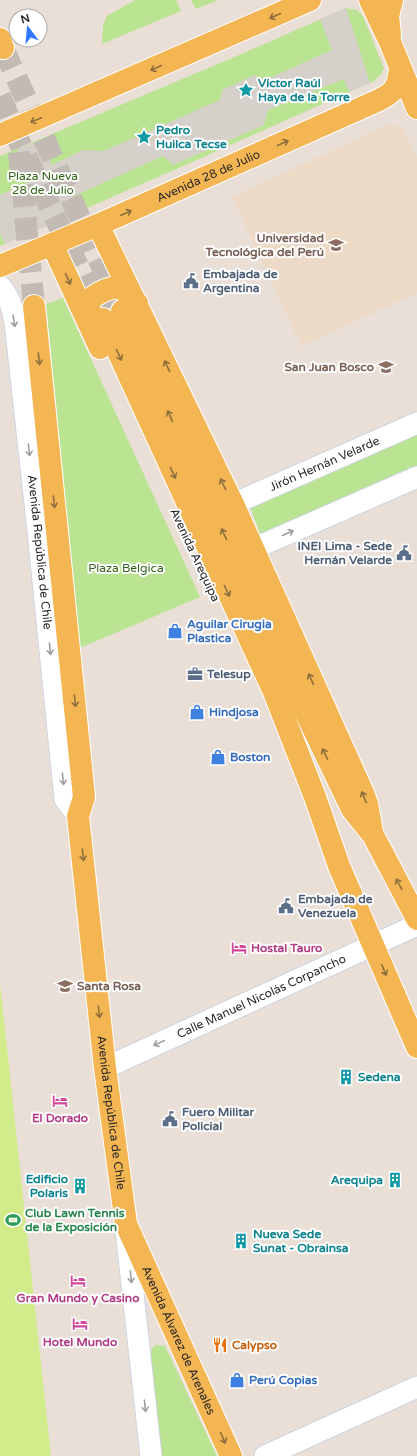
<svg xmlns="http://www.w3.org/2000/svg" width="417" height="1456" font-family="'Varela Round',sans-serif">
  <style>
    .education { fill: #eddac6 }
    .green { fill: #bae491 }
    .pitch { fill: #d2ec8c }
    .plaza { fill: #d6d0ca }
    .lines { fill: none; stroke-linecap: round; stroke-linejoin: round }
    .major-tunnel { stroke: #c3bab4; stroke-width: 22; stroke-dasharray: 22 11; stroke-linecap: butt }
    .minor-casing { stroke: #cdd4e1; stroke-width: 23 }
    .major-casing { stroke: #fff; stroke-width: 24 }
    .minor { stroke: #fff; stroke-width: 21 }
    .major { stroke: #f4b553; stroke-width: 22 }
    .oneway { stroke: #8e6e3d }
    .oneway2 { stroke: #9e9e9e }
    .labels { text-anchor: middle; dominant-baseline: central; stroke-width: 4; stroke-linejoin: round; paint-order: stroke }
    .culture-label { font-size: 12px; font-weight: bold; fill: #0d838f; stroke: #fff; text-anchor: start }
    .park-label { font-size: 12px; fill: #336417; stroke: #fff }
    .street-label { font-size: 12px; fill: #272727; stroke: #fff }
    .education-label { font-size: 12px; font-weight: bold; fill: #785e54; stroke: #fff; text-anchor: end }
    .service-label { font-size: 12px; font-weight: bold; fill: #4e5e75; stroke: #fff; text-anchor: start }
    .shop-label { font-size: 12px; font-weight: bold; fill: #366cbe; stroke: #fff; text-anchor: start }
    .hotel-label { font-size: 12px; font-weight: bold; fill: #b23c85; stroke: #fff }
    .leisure-label { font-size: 12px; font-weight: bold; fill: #27864d; stroke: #fff; text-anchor: start }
    .food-label { font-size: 12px; font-weight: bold; fill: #c56008; stroke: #fff; text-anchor: start }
  </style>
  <rect width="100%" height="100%" fill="#eadfd7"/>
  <path class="education" d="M388,125L403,128L417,158V293L301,346L232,197Z"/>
  <path class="green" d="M135,0H176L181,11L102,44L103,25L107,16Z
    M191,0H218L196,9Z
    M346,8L357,10L363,16L384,68L381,74L374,81L181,167L0,246V156L239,55Z
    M63,298L200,597L80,648L46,304Z
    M417,432V467L260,534L249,503Z
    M155,1345L165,1346L217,1456H162L149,1353Z"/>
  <path class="pitch" d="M0,983L51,1456H0Z"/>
  <path class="plaza" d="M346,8L370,83L349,92L344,79L268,110L264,125L173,165L163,156L74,196L80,212L5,244L0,233V195L29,182L17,149L41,140L52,165L83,150L104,151L220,100L222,90L255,75L265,80L332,50L320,19Z"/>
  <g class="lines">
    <path class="major-tunnel" d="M3,48L122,311
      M0,96L17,137L101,315
      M19,152L34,306"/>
    <g class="minor-casing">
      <g id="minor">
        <path id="s1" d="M0,286C10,297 12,307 15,322L38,531L65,799L78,816"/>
        <path id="s2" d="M233,504L417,423"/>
        <path d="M253,549L417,477"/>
        <path id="s3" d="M105,1068L417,925"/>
        <path d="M126,1230L151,1456"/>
        <path d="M265,1456L417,1387"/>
      </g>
    </g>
    <g class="major-casing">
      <g id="major">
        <path d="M370,0L390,42L417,108"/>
        <path d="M390,35L388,16L392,0"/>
        <path d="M0,39L3,48"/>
        <path d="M0,135L310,0"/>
        <path d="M98,225L233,504L363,793L367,804L372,832"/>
        <path d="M52,244L100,348"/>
        <path id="s4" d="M0,266L98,225L379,100C395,92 398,87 400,69"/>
        <path id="s5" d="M34,306L84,797L78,816L105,1068L126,1224L231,1456"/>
        <path d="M122,311L289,678L352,809L373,835L417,919"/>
        <path d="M103,319L274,692L315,797L339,866L417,1047"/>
        <path d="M90,324L88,317L90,299C100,292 114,283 125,291C129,294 133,299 137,303"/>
      </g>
    </g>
    <use href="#minor" class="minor"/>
    <use href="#major" class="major"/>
  </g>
  <defs><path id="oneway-shaft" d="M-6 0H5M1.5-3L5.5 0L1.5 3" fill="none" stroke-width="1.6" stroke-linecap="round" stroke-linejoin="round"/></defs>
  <g class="oneway">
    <use href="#oneway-shaft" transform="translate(275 16) rotate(156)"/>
    <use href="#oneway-shaft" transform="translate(156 68) rotate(156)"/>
    <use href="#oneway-shaft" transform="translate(36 120) rotate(158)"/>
    <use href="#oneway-shaft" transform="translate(283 143) rotate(-24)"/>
    <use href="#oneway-shaft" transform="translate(126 213) rotate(-24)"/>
    <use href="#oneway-shaft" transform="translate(68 279) rotate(66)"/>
    <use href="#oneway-shaft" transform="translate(119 355) rotate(65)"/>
    <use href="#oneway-shaft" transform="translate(39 359) rotate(84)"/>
    <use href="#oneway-shaft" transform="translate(167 366) rotate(-116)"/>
    <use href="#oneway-shaft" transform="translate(170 416) rotate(-114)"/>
    <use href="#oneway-shaft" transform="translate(173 473) rotate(65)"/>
    <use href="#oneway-shaft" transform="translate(223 484) rotate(-116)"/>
    <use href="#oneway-shaft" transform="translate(54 502) rotate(84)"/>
    <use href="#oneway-shaft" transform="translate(224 534) rotate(-114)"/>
    <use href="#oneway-shaft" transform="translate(227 591) rotate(65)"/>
    <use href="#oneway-shaft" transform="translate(311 679) rotate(-114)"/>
    <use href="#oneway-shaft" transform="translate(75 701) rotate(84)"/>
    <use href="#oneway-shaft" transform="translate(325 754) rotate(-116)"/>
    <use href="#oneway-shaft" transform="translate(364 797) rotate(-112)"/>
    <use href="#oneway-shaft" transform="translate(83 855) rotate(84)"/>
    <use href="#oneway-shaft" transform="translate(399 884) rotate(-118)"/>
    <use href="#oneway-shaft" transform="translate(384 970) rotate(67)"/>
    <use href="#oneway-shaft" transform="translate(99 1012) rotate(84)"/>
    <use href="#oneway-shaft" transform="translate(223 1438) rotate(66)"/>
  </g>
  <g class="oneway2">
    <use href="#oneway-shaft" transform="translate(14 321) rotate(81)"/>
    <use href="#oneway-shaft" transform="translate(29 450) rotate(84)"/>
    <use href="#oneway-shaft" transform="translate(288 533) rotate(-24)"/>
    <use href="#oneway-shaft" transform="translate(50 649) rotate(84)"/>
    <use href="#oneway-shaft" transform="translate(63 779) rotate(84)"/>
    <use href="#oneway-shaft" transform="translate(159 1043) rotate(155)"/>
    <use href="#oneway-shaft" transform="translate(131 1277) rotate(84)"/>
    <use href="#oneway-shaft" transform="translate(145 1406) rotate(84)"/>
  </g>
  <defs>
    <g id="sight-bare" transform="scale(1.2)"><path d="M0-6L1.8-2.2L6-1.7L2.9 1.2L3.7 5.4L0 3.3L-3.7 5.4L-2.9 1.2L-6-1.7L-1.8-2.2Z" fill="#0f9aa8" stroke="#fff" stroke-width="2.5" paint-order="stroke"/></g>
    <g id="university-bare" transform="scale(1.2)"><path d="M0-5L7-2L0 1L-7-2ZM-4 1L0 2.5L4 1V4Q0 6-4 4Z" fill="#8d6e63" stroke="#fff" stroke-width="2.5" paint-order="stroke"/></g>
    <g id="civic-bare" transform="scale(1.2)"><path d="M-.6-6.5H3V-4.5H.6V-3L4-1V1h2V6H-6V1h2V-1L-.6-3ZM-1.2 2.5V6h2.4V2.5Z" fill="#5c6f8a" stroke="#fff" stroke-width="2.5" paint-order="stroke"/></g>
    <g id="school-bare" transform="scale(1.2)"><path d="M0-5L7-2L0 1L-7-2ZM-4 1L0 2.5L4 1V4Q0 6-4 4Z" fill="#8d6e63" stroke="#fff" stroke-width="2.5" paint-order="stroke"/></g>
    <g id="shop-bare" transform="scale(1.2)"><path d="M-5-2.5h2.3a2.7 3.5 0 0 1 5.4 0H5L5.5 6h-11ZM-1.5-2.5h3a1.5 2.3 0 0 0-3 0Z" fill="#3f7fe0" stroke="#fff" stroke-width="2.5" paint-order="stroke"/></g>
    <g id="office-bare" transform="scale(1.2)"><path d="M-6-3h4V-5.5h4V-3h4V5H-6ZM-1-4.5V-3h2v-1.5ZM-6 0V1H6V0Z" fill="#5c6f8a" stroke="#fff" stroke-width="2.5" paint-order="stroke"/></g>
    <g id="hotel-bare" transform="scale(1.2)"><path d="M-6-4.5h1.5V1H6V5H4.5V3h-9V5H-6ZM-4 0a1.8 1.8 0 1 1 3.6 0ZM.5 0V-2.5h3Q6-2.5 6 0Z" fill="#d1479c" stroke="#fff" stroke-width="2.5" paint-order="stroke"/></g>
    <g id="building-bare" transform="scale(1.2)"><path d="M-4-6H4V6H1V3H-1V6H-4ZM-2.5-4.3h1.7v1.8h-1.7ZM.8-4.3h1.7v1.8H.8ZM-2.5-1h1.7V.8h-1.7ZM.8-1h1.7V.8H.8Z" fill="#0f9aa8" stroke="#fff" stroke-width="2.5" paint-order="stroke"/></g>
    <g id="stadium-bare" transform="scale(1.2)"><path d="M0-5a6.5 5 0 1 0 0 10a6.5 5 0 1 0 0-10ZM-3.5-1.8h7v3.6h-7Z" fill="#2e9e5b" stroke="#fff" stroke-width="2.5" paint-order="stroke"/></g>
    <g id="restaurant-bare" transform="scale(1.2)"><path d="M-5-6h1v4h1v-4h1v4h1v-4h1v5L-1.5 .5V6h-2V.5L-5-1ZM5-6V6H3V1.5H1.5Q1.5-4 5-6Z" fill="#e8710a" stroke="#fff" stroke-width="2.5" paint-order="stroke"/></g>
  </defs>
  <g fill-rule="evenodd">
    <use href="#sight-bare" x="246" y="90"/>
    <use href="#sight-bare" x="144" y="137"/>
    <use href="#university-bare" x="336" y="245"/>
    <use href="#civic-bare" x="191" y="281"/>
    <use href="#school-bare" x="386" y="367"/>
    <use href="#civic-bare" x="404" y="553"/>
    <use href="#shop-bare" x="175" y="631"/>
    <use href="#office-bare" x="195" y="674"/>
    <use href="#shop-bare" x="197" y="712"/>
    <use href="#shop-bare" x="218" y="757"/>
    <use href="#civic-bare" x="286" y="906"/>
    <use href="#hotel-bare" x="239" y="948"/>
    <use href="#school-bare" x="65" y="986"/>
    <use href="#building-bare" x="346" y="1077"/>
    <use href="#hotel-bare" x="60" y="1101"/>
    <use href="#civic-bare" x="170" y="1119"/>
    <use href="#building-bare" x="395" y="1180"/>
    <use href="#building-bare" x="80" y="1186"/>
    <use href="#stadium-bare" x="13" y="1220"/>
    <use href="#building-bare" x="241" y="1241"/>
    <use href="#hotel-bare" x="78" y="1281"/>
    <use href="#hotel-bare" x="80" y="1324"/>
    <use href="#restaurant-bare" x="220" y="1345"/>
    <use href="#shop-bare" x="237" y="1380"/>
  </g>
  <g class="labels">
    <g class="culture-label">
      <text x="258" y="83">Víctor Raúl<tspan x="258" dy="14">Haya de la Torre</tspan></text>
      <text x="156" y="130">Pedro<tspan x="156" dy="14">Huilca Tecse</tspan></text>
      <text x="358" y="1077">Sedena</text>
      <text x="68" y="1179" text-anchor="end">Edificio<tspan x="68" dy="14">Polaris</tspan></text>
      <text x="383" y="1180" text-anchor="end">Arequipa</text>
      <text x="253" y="1234">Nueva Sede<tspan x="253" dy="14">Sunat - Obrainsa</tspan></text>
    </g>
    <g class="park-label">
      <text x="43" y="176">Plaza Nueva<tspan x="43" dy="14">28 de Julio</tspan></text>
      <text x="126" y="568">Plaza Belgica</text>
    </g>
    <g class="street-label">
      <text stroke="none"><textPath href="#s4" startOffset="227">Avenida 28 de Julio</textPath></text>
      <text stroke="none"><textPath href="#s2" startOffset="100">Jirón Hernán Velarde</textPath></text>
      <text stroke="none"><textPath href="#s1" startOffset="271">Avenida República de Chile</textPath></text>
      <text transform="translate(195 555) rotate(65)">Avenida Arequipa</text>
      <text stroke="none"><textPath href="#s3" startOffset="172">Calle Manuel Nicolás Corpancho</textPath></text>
      <text stroke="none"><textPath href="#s5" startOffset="812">Avenida República de Chile</textPath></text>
      <text stroke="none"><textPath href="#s5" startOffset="1052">Avenida Álvarez de Arenales</textPath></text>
    </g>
    <g class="education-label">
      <text x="324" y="238">Universidad<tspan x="324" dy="14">Tecnológica del Perú</tspan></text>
      <text x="374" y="367">San Juan Bosco</text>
      <text x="77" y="986" text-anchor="start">Santa Rosa</text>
    </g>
    <g class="service-label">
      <text x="203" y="274">Embajada de<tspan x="203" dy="14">Argentina</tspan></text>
      <text x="392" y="546" text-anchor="end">INEI Lima - Sede<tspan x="392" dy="14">Hernán Velarde</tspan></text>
      <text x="207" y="674">Telesup</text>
      <text x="298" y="899">Embajada de<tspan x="298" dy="14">Venezuela</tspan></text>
      <text x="182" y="1112">Fuero Militar<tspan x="182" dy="14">Policial</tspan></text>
    </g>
    <g class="shop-label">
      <text x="187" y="624">Aguilar Cirugia<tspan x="187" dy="14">Plastica</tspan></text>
      <text x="209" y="712">Hindjosa</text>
      <text x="230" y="757">Boston</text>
      <text x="249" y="1380">Perú Copias</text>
    </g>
    <g class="hotel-label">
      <text x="251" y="948" text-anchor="start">Hostal Tauro</text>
      <text x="60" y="1118">El Dorado</text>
      <text x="78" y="1298">Gran Mundo y Casino</text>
      <text x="80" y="1342">Hotel Mundo</text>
    </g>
    <g class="leisure-label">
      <text x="25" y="1213">Club Lawn Tennis<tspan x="25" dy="14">de la Exposición</tspan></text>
    </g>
    <g class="food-label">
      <text x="232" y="1345">Calypso</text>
    </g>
  </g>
  <g transform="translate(28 28) rotate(344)"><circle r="19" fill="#ffffff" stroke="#a9a9a9"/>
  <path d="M0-3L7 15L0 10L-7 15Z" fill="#3077ff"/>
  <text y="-6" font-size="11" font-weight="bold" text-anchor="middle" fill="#272727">N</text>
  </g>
</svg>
